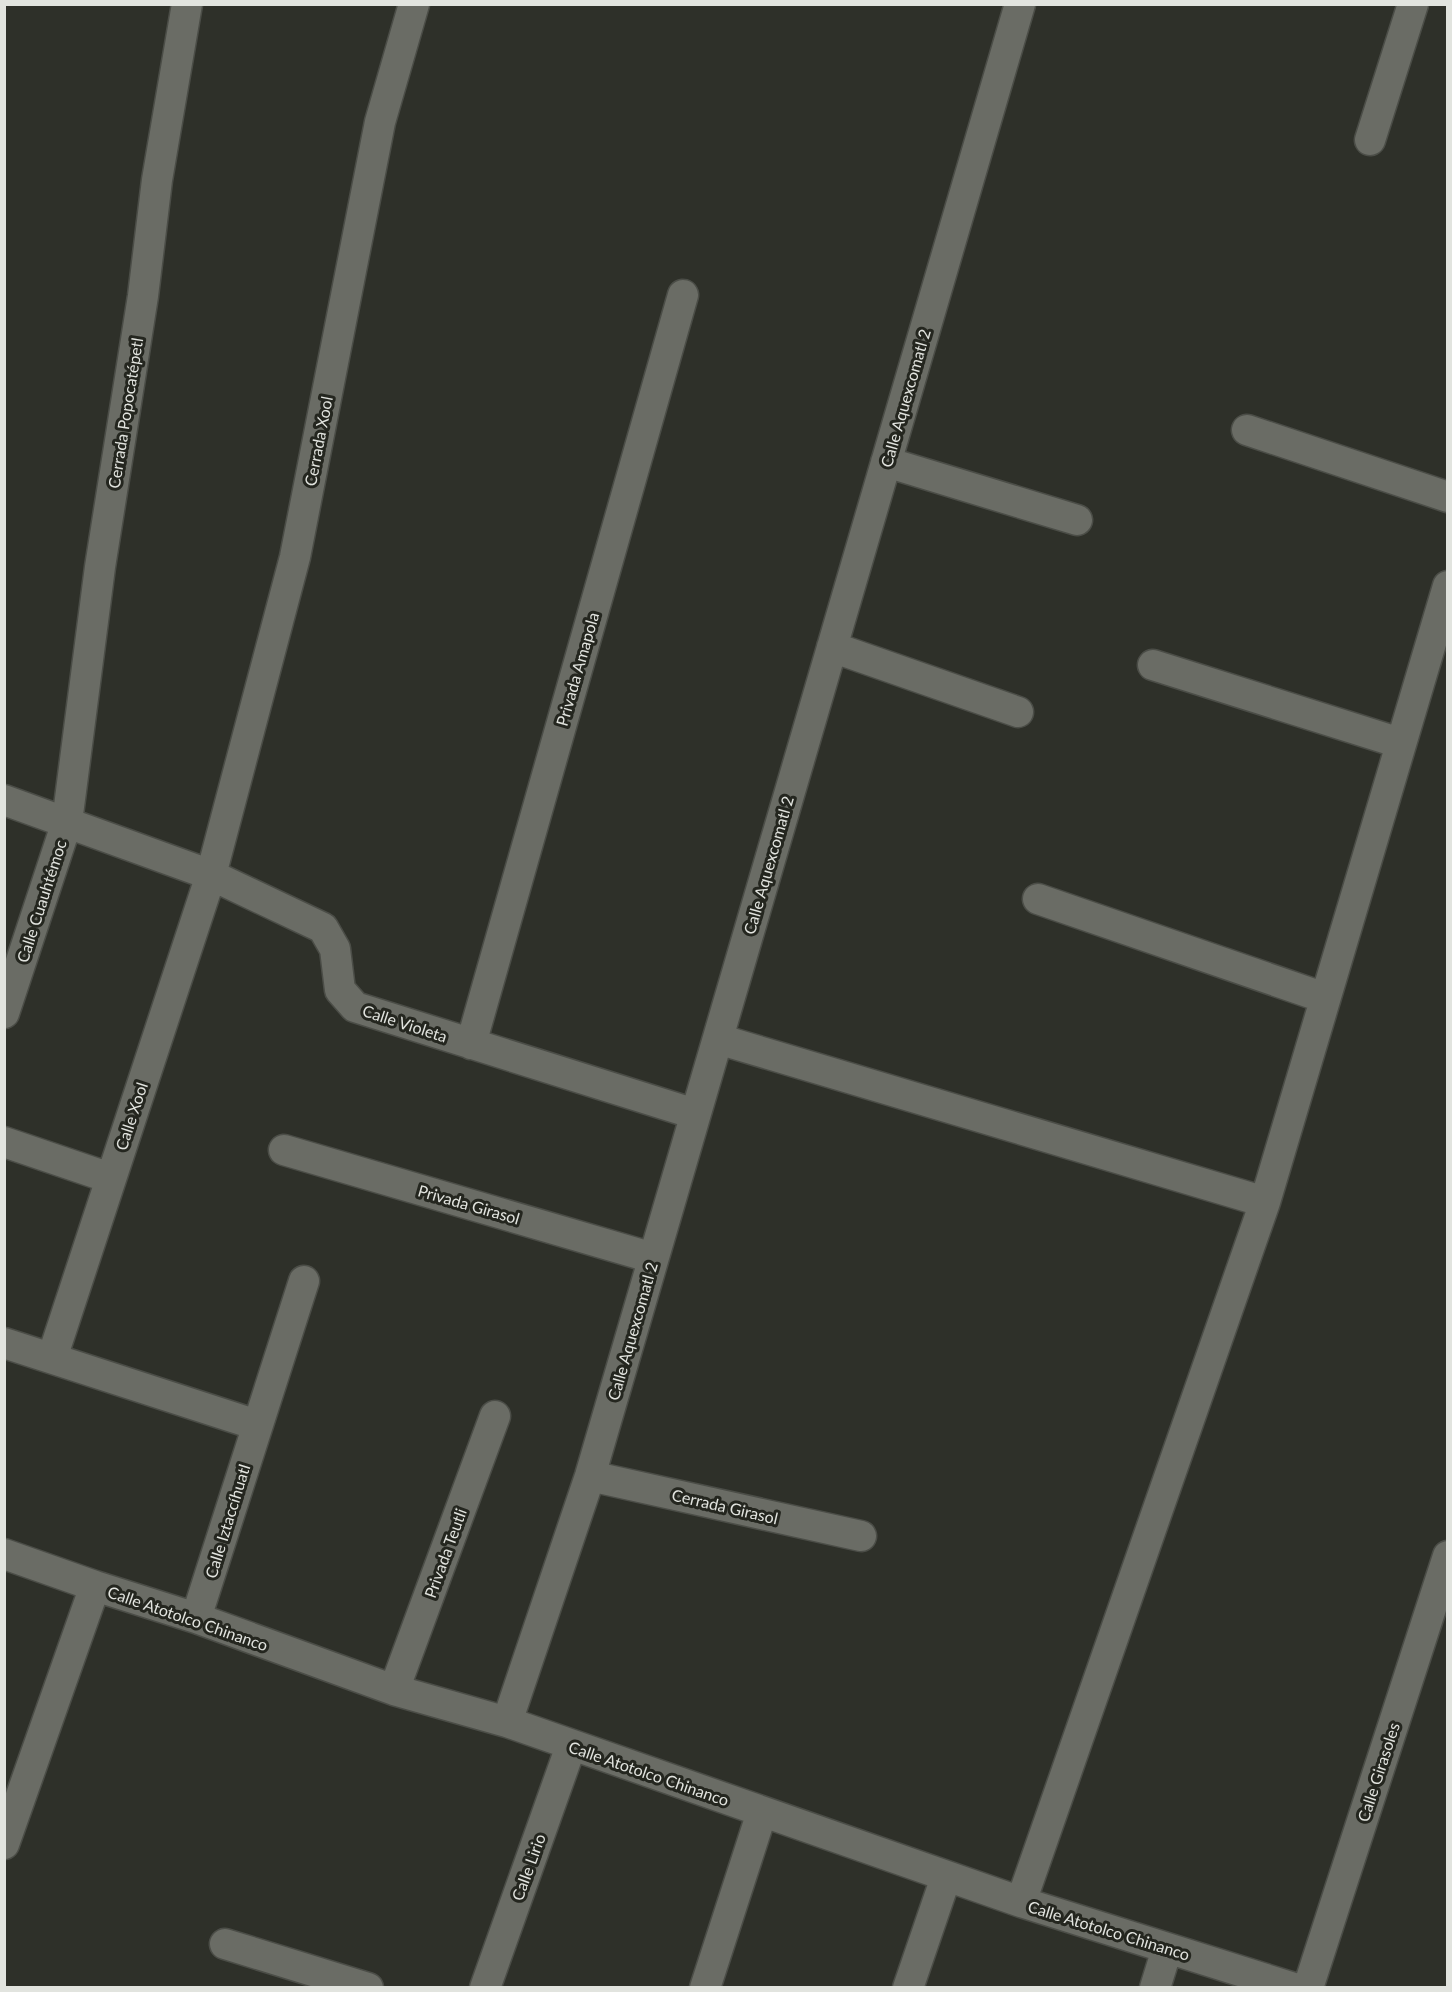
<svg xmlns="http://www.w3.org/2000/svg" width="1452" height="1992" font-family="Lato,sans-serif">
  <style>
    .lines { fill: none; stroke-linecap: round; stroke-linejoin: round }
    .minor-casing { stroke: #4b4d47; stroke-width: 33 }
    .minor { stroke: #6a6c65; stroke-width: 30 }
    .labels { text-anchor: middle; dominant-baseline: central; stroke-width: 6; stroke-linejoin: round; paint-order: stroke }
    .street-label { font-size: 16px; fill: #e2e4df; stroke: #24261f }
  </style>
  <rect width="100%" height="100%" fill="#2e3029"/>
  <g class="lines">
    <g class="minor-casing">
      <path id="minor" d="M1370,140L1413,4
        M1247,430L1448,497
        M886,462L1077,520
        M832,647L1018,712
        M1153,665L1400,743
        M4,800L211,875L323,928L335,949L340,990L355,1007L695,1114
        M1038,899L1325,998
        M4,1013L67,822L100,567L143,296L157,180L187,4
        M718,1039L1265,1202
        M471,1044L683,295
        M4,1142L110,1178
        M284,1150L653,1258
        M4,1343L257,1425
        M52,1358L211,875L295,557L380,122L414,4
        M590,1476L861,1536
        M4,1554L95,1586L196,1618L394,1690L507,1722L1021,1902L1294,1988
        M196,1618L304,1281
        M394,1690L495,1416
        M507,1722L590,1476L1020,4
        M4,1844L95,1586
        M1021,1902L1265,1202L1448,586
        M225,1944L368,1988
        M485,1988L571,1746
        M705,1988L762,1812
        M908,1988L946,1877
        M1155,1988L1167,1949
        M1308,1988L1448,1556"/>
    </g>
    <use href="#minor" class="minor"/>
  </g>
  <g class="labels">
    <g class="street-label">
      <text transform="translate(905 398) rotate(-74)">Calle Aquexcomatl 2</text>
      <text transform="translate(125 413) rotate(-81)">Cerrada Popocatépetl</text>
      <text transform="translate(318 441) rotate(-79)">Cerrada Xool</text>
      <text transform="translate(577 669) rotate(-74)">Privada Amapola</text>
      <text transform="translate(768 865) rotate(-74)">Calle Aquexcomatl 2</text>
      <text transform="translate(41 901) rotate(-72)">Calle Cuauhtémoc</text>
      <text transform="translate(405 1023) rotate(18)">Calle Violeta</text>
      <text transform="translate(131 1116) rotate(-72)">Calle Xool</text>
      <text transform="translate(469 1204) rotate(16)">Privada Girasol</text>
      <text transform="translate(632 1331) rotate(-74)">Calle Aquexcomatl 2</text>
      <text transform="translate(725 1506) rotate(13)">Cerrada Girasol</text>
      <text transform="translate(227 1521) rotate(-73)">Calle Iztaccíhuatl</text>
      <text transform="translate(445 1553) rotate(-70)">Privada Teutli</text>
      <text transform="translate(188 1618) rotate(19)">Calle Atotolco Chinanco</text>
      <text transform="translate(1378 1772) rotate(-72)">Calle Girasoles</text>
      <text transform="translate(649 1773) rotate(19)">Calle Atotolco Chinanco</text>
      <text transform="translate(528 1867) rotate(-70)">Calle Lirio</text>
      <text transform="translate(1109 1930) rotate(17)">Calle Atotolco Chinanco</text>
    </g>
  </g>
  <rect width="1452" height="1992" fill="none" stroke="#e2e4df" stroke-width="12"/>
</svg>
